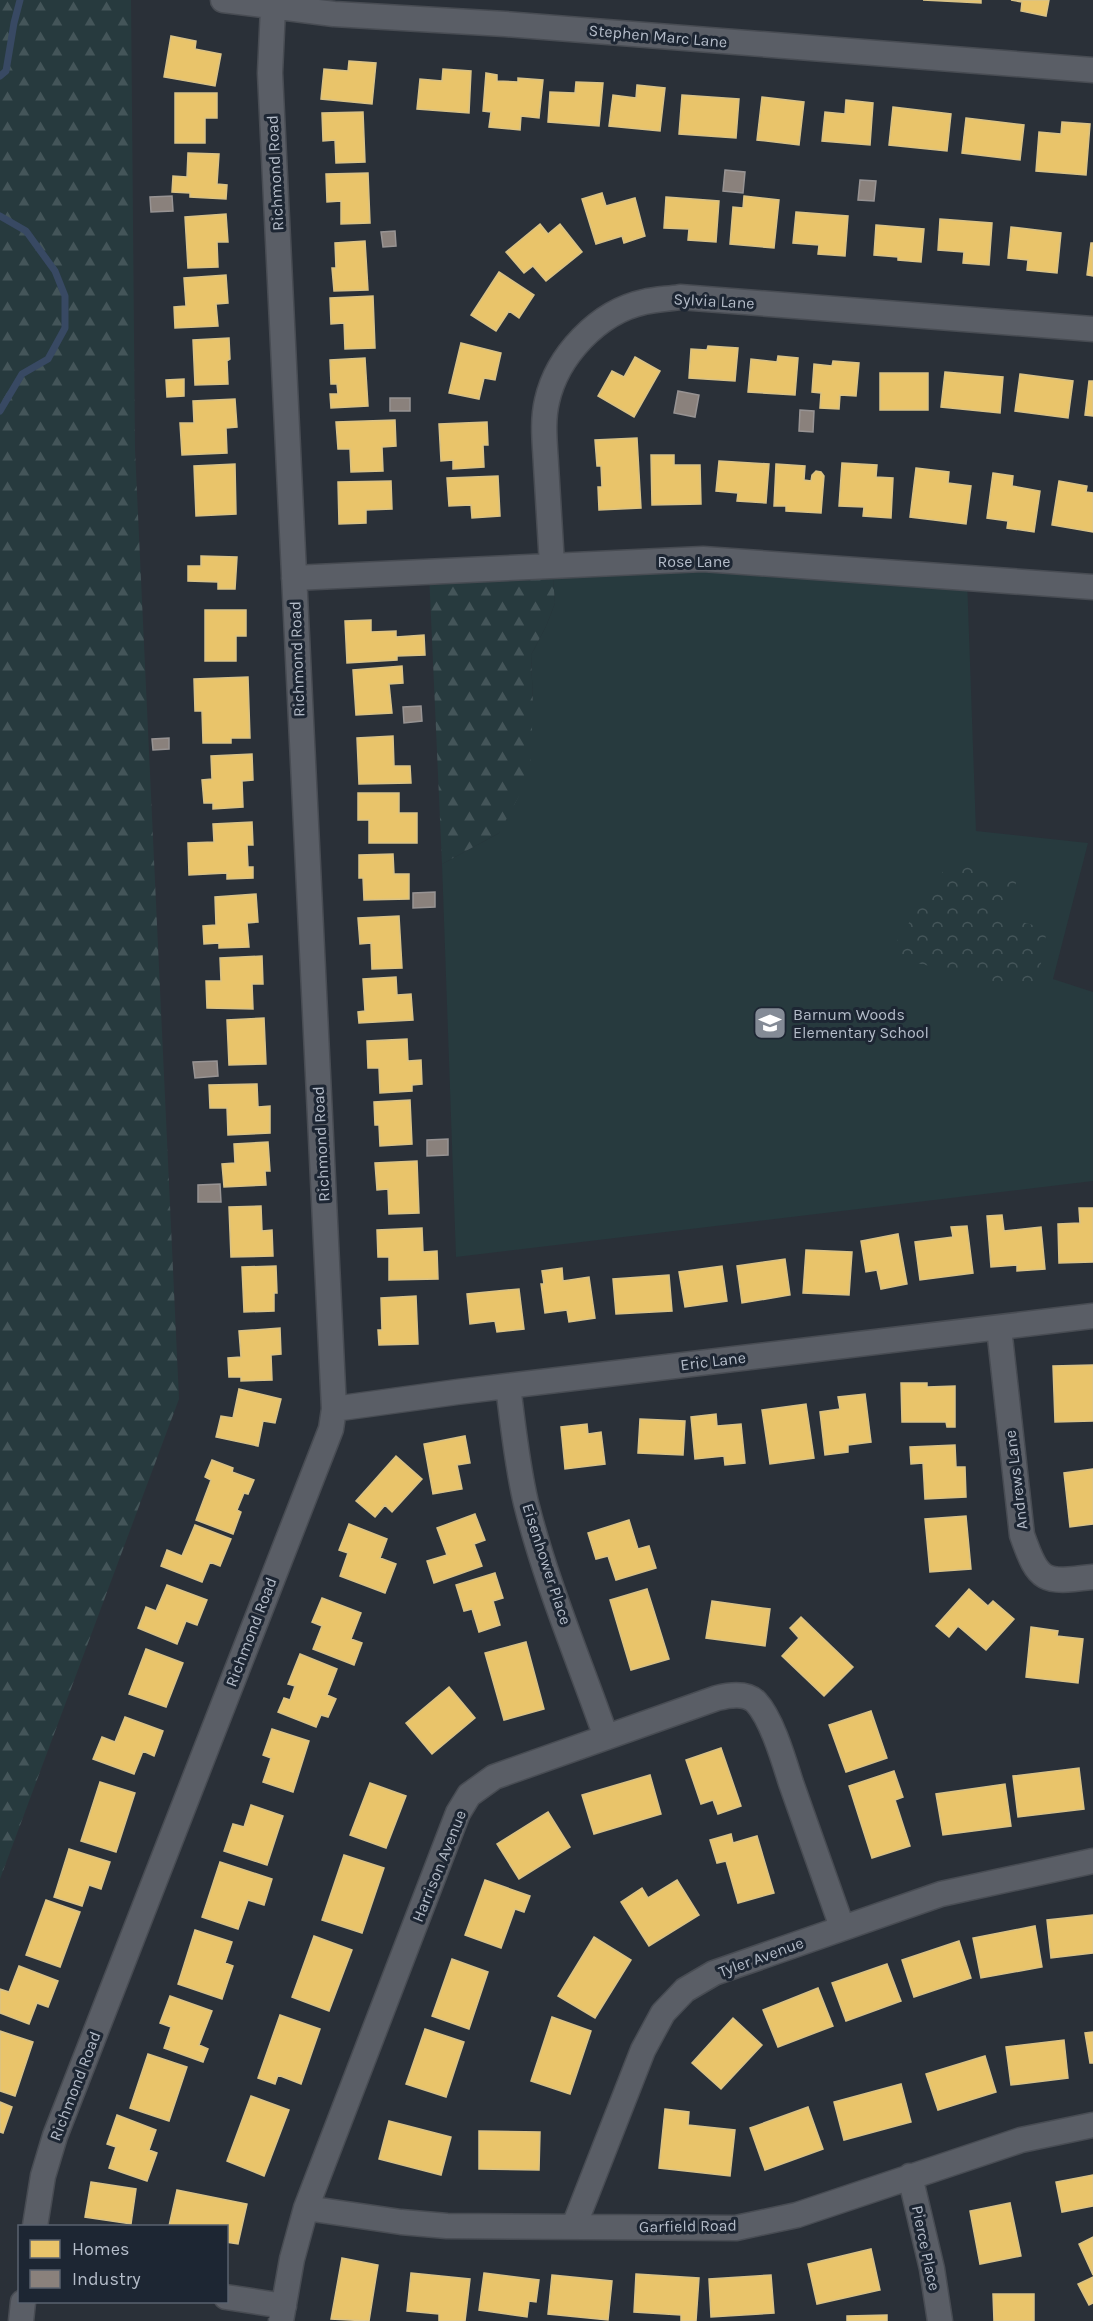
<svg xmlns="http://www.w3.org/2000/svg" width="1093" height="2321" font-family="Karla,sans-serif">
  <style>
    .grass { fill: #273a3e }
    .forest { fill: url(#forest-firs) }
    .park { fill: url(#park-crowns) }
    .homes { fill: #e9c46a; stroke: #d9c286; stroke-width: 1.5 }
    .industry { fill: #8a817c; stroke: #979393; stroke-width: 1.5 }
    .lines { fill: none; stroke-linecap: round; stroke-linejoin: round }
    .stream { stroke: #384963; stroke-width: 7 }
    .street-casing { stroke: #484c53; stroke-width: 27 }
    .street { stroke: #5a5e66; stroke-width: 24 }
    .labels { text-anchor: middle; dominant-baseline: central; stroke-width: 6; stroke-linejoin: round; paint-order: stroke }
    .street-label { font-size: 16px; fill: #b4bcc9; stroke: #1d2633 }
    .poi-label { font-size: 16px; fill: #b4bcc9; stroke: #1d2633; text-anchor: start }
  </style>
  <defs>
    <pattern id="forest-firs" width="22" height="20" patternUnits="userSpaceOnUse" patternTransform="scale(1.5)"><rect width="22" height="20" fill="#273a3e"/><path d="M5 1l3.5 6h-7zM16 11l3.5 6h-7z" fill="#445559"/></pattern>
    <pattern id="park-crowns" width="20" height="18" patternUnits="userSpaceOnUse" patternTransform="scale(1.5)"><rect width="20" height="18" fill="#273a3e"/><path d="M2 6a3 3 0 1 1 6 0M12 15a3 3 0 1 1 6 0" fill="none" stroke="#445559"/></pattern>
  </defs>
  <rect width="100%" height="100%" fill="#2a3038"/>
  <path class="grass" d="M552,565L967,578L976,831L1088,843L1053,979L1093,992V1181L456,1257L442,864L499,833L533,705L531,655L546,626L555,603Z"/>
  <path class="forest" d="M0,0H131L135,450L179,1399L0,1879Z
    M552,565L555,603L546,626L531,655L533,705L530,775L499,833L442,864L429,572Z"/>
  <path class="park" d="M950,861L1017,880L1004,917L1047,929L1036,991L887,956Z"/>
  <path class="homes" d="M923,0H981V3Z
    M1011,0H1049L1046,16L1021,11L1022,2Z
    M171,36L196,41L195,49L221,54L215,86L164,77Z
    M349,61L376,63L372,104L321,99L324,69L348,71Z
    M443,69L471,71L469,113L417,109L420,79L442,81Z
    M486,73L497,75V81L518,82V78L543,80L539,118L521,116L520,130L489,127L491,112L483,111Z
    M576,82L603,83L599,126L548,122L550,92L575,93Z
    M637,85L665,88L660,131L609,126L613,95L636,98Z
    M175,93H217V118H205V143H175Z
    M682,95L739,99L736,138L679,134Z
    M762,97L804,102L799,145L757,140Z
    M846,100L873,103L870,145L822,141L825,112L845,114Z
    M893,107L951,114L947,151L889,145Z
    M363,112L365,162L336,163L335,140L323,141L322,113Z
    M966,118L1024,125L1020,160L962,153Z
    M1062,122L1090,124L1086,175L1036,171L1039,132L1061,134Z
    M188,153L219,154L217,184L227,185L226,199L190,197V193L172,192L173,176L187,177Z
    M368,173L370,223L341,224V201L327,202L326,174Z
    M602,193L606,206L635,198L645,236L624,243L622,236L596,244L582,199Z
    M744,196L779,200L774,248L730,244L733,207L743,208Z
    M666,197L719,201L716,242L688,240L689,229L664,228Z
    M796,212L848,216L845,256L818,254L819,245L793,243Z
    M226,214L228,242H217L218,267L188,268L185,217Z
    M940,219L992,223L989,265L963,263L964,252L938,250Z
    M540,224L548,234L560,224L582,252L546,281L533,266L524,273L506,252Z
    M876,225L924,229L921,262L898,260V257L874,255Z
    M1011,227L1061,233L1057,273L1027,270L1028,260L1008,258Z
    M365,241L368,290L334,291L332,268H336L335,243Z
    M1091,243H1093V276L1087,275Z
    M499,272L534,295L519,318L509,311L496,331L471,315Z
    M226,275L228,303L216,304L218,326L175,328L174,307L186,306L184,278Z
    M373,296L375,348L345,349L344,323L331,324L330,298Z
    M229,338L230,359L227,361L228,384L195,385L193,340Z
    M461,343L501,353L495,380L484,378L479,399L449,393Z
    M708,346L738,348L735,381L689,378L691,349L707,350Z
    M778,356L798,358L795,395L748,392L751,359L777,362Z
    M635,357L660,371L634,417L598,396L612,371L624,377Z
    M365,358L368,406L331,408L330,394H338L337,384H331L330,360Z
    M833,361L859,363L856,396L840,395L839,409L820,408L821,393L812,392L814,364L832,366Z
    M945,372L1003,377L1000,413L941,407Z
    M880,373H928V410H880Z
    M1020,374L1073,381L1068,418L1015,411Z
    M184,379V396L167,397L166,380Z
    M1089,381H1093V416L1085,415Z
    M235,399L237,427L226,428L227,453L182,455L180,423H194L193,401Z
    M395,420L396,446L382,447L383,471L351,472L350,449H338L336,422Z
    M487,422L488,445H483L484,467L453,469V460L441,461L439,424Z
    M637,438L641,508L599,510L598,487H602L601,466H597L595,440Z
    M651,455H674V465H700L701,504L652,505Z
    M719,461L769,464L766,503L737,501L738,493L716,491Z
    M842,463L877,465L876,477L893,478L891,518L863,516L864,507L839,506Z
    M235,464L236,514L196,516L194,466Z
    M776,464L805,466L804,480L811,481L812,475L816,471L821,472L824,476L821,513L786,511V506H774Z
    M916,468L949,472L948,483L971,486L966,524L910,517Z
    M993,473L1013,476L1012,486L1040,491L1034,532L1007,528L1008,521L987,518Z
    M498,476L500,516L472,518L471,505L449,506L447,478Z
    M391,481L392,509L366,510V523L339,524L338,482Z
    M1059,481L1087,486L1086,492L1093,493V532L1052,525Z
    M201,556L237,557L235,589H218V582L188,581V566H201Z
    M205,610H246V636H236V661H205Z
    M371,620V632L396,631V637L424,635L425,655L397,656V660L347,663L345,621Z
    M402,666L403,683L389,684L392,713L356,715L353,670Z
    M248,677L250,738H231V743H203L202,711H195L194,679Z
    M393,736L394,766H410L411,783L359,784L357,738Z
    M252,754L253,780L242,781L243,807L213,809V803H204L202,780L212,779L211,756Z
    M358,793H399V813H417V843H369V820H358Z
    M252,822L253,845H247L248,867H253V878L227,879V873L189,875L188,843L214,842L213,824Z
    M393,854L394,874H409V899L364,900L363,878H359V855Z
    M256,894L258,922L247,923L249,947L219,948V943L204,944L203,926L216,925L215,897Z
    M399,916L402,968L372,969L371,943L360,944L358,918Z
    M262,956L263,984H252L253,1009L207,1008L206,981H221L220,958Z
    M396,977L397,995L411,994L413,1020L359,1023L358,1012L365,1011L363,979Z
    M264,1018L266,1064L229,1065L227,1020Z
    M407,1039L408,1061L421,1060L422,1084L412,1085V1091L380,1093L379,1068H368L367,1041Z
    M257,1084L258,1107L270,1106V1133L228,1135L227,1108H210L209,1085Z
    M410,1100L412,1144L380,1146L379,1125H375L374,1102Z
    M268,1142L270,1171H265L266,1185L224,1187L222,1164L235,1163L234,1144Z
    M417,1161L419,1213L389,1214L388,1189L377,1190L375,1163Z
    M261,1206L262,1231L272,1230L273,1256L231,1257L229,1207Z
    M1079,1208H1093V1262L1059,1263L1058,1224L1080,1223Z
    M1002,1215L1004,1231L1041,1227L1045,1269L1017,1271V1265L991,1267L987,1216Z
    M967,1226L973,1273L920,1280L915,1242L953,1237L951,1227Z
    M422,1228L423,1252L437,1251L438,1279L389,1280V1257H378L377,1230Z
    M898,1234L907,1284L881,1289L877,1270L866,1272L861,1241Z
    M806,1250L852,1252L849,1295L803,1293Z
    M785,1259L790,1295L742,1303L737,1266Z
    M276,1266L277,1293H274V1311L244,1312L242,1267Z
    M722,1266L727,1301L685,1307L679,1272Z
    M562,1268L563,1281L589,1277L595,1318L569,1322L567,1310L545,1313L541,1284H544L542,1271Z
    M669,1275L672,1311L616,1314L613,1279Z
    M519,1289L524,1329L497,1332L495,1321L470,1324L467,1294Z
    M416,1296L418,1344L379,1345L378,1330H382L381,1298Z
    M280,1328L281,1354L271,1355L272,1380L241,1381V1377H229L228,1358L241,1357L239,1331Z
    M1093,1365V1421L1055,1422L1053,1366Z
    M901,1383H927V1387L955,1386V1427H947L946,1422H902Z
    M239,1389L281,1399L275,1423L263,1421L258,1446L216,1437L221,1416L233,1418Z
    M865,1394L871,1442L848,1445V1452L825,1455L820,1412L840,1409L838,1397Z
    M806,1404L814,1458L770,1464L762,1410Z
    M716,1414L717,1426L741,1424L745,1463L725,1465L724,1456L695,1459L691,1417Z
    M640,1419L685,1421L683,1455L638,1453Z
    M587,1424L588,1434L601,1432L605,1464L565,1469L561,1427Z
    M465,1436L470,1463L457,1465L462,1489L433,1494L424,1444Z
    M955,1445L956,1467H965L966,1497L925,1499L923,1463L911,1464L910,1447Z
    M396,1456L422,1479L392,1512L385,1505L375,1517L356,1501Z
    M212,1460L233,1468L232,1472L254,1480L248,1494L244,1493L237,1510L241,1512L233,1534L196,1520L211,1480L205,1477Z
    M1093,1469V1524L1070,1527L1064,1473Z
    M475,1514L485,1540L474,1544L482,1566L434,1583L427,1561L447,1555L437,1528Z
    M966,1516L971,1569L930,1572L925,1519Z
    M629,1520L638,1549L649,1546L656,1568L616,1580L608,1556L596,1559L588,1533Z
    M349,1524L387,1539L380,1558L396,1564L385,1593L340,1576L348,1553L339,1550Z
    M195,1525L231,1539L220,1566L210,1562L202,1582L161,1566L167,1550L182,1556Z
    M495,1573L503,1598L493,1601L500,1625L479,1632L472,1609L464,1611L456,1585Z
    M167,1585L207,1600L197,1625L186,1621L177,1644L138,1628L146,1607L156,1611Z
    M647,1589L669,1659L631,1670L610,1600Z
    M969,1589L988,1606L993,1601L1014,1619L986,1650L958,1626L949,1637L936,1626Z
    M322,1598L361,1613L351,1639L362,1643L354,1665L313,1649L322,1626L312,1622Z
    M712,1601L770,1609L765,1646L706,1638Z
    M801,1617L853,1667L824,1696L782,1656L799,1638L790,1628Z
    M1031,1627L1058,1631L1057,1636L1083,1639L1078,1683L1026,1677Z
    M526,1642L544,1709L504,1720L485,1653Z
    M146,1649L183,1663L166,1707L129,1694Z
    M300,1654L337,1669L327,1695L336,1699L328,1717L321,1715L316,1727L278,1712L284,1698L290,1700L295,1686L288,1684Z
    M449,1687L475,1718L432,1754L406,1723Z
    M871,1711L887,1758L846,1772L829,1725Z
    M125,1717L163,1731L154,1756L143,1751L134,1774L93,1759L102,1737L115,1742Z
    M272,1729L309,1741L293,1792L263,1782L271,1758L263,1755Z
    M721,1748L741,1806L718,1814L713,1800L701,1804L686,1760Z
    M1079,1768L1084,1809L1018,1817L1013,1776Z
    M894,1771L903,1797L895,1800L910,1846L872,1858L849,1786Z
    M650,1775L661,1814L594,1834L582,1795Z
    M100,1782L135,1793L116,1852L81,1841Z
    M370,1783L406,1796L386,1848L350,1835Z
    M1005,1784L1011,1826L943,1835L936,1794Z
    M251,1805L283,1816L267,1865L224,1851L233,1824L244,1827Z
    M548,1812L570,1847L519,1879L497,1844Z
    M731,1834L733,1843L757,1836L774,1893L738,1903L726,1861L717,1863L710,1840Z
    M69,1849L110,1862L101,1889L89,1885L82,1906L54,1897Z
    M344,1855L384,1868L362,1933L322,1920Z
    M220,1862L272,1879L264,1905L248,1900L238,1929L202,1917Z
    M485,1880L530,1896L524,1912L515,1909L501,1948L465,1935Z
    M677,1880L699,1915L649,1946L621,1902L642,1888L648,1898Z
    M46,1900L80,1912L60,1967L26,1955Z
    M1093,1915V1953L1051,1958L1047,1920Z
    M1035,1926L1042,1967L981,1978L973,1938Z
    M195,1930L232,1942L225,1963L233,1966L222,1999L178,1984Z
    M314,1936L352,1950L329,2011L292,1997Z
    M594,1937L631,1960L595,2018L558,1996Z
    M959,1941L971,1978L914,1997L902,1960Z
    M452,1959L488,1972L469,2029L432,2016Z
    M887,1964L901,2001L846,2021L832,1983Z
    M19,1966L58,1981L48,2007L37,2003L29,2024L0,2013V1989L9,1992Z
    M818,1988L833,2026L778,2047L763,2010Z
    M170,1996L212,2011L199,2045L208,2049L203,2062L164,2048L171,2027L160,2023Z
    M280,2015L320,2029L301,2084L278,2075L275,2084L258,2078Z
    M552,2017L591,2031L570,2094L531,2081Z
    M733,2018L762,2045L721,2089L692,2063Z
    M425,2029L464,2042L446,2097L406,2084Z
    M0,2031L33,2042L15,2096L0,2091Z
    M1093,2032V2063H1090L1085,2033Z
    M1064,2040L1068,2078L1011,2085L1006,2047Z
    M148,2054L187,2067L169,2121L130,2108Z
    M985,2056L996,2092L938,2110L926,2074Z
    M901,2084L911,2122L844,2140L834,2102Z
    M251,2096L289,2110L264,2176L227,2161Z
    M0,2102L12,2107L3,2133L0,2132Z
    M808,2107L823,2149L765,2170L750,2128Z
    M665,2109L689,2112L688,2125L735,2130L730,2176L659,2168Z
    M117,2115L156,2130L149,2150L157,2153L147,2181L109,2168L116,2147L107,2144Z
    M389,2121L451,2137L441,2175L379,2159Z
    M479,2131L540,2132L539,2170L479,2169Z
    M1093,2175V2206L1062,2212L1056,2182Z
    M91,2182L136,2189L131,2224L85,2217Z
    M177,2190L247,2204L238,2244L226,2242V2226H169Z
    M1010,2203L1021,2256L980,2264L970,2211Z
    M1093,2237V2275L1079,2244Z
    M871,2249L880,2290L817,2304L808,2264Z
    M342,2258L378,2265L369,2321L331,2319Z
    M411,2273L470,2279L465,2321H439V2314L407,2311Z
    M484,2273L539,2280L536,2302L529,2301L527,2317L479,2310Z
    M636,2274L699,2278L696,2321H681V2315L634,2312Z
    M552,2275L612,2281L608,2320L548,2314Z
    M771,2275L774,2313L711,2317L709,2279Z
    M1093,2277V2303L1089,2305L1078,2284Z
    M993,2294H1034V2321H994Z
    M887,2315V2321H847V2316Z"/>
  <path class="industry" d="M725,170L745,172L743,193L723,191Z
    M860,180L876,181L874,201L858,200Z
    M172,196L173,211L151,212L150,197Z
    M395,231L396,246L383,247L381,232Z
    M678,391L699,395L695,417L674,413Z
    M390,398H410V411H390Z
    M800,410L814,411L813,432L799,431Z
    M421,706L422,721L404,723L403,707Z
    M169,738V749L153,750L152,739Z
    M435,892V907L413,908V893Z
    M217,1061L218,1076L195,1078L193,1062Z
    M448,1139V1155L427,1156V1140Z
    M220,1184L221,1202H198V1185Z"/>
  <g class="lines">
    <path class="stream" d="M0,76L6,71L14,23L20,0
      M0,216L26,231L55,271L65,296V328L48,359L22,374L0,411"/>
    <g class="street-casing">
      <path id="street" d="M223,0L334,14L505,24L1093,70
        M552,565C550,532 548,498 546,465C545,444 542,422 547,401C557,356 598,312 644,302C656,299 668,299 680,297L1093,329
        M294,578L703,559L1093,587
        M999,1328L1022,1535C1039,1583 1043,1583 1093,1577
        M508,1386C513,1425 517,1465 526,1503C546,1583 579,1660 606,1737
        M334,1409L457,1392L1093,1316
        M910,2176L932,2269L940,2321
        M306,2208L401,2222L447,2226L736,2228L797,2215L1021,2140L1093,2125
        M35,2226L43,2176L55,2136L324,1447L331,1429L334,1409L270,73L273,8
        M574,2226L643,2050L663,2013L685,1990L714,1973L941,1894L1093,1861
        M226,2297L284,2306
        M21,2321L23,2302
        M281,2321L292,2259L306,2208L458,1813L469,1795L494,1777L717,1698C729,1695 746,1692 756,1702C772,1719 784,1761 791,1783C808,1831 825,1879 842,1927"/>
    </g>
    <use href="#street" class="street"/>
  </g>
  <defs>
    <g id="school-square" transform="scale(1.725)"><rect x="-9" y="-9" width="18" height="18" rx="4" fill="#848b96" stroke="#1d2633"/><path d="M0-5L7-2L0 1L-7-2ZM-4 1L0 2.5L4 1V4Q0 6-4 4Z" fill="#fff"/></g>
  </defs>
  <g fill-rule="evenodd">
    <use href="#school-square" x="770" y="1023"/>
  </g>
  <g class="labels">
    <g class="street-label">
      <text transform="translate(658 36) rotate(5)">Stephen Marc Lane</text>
      <text transform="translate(275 173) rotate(-93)">Richmond Road</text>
      <text transform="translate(714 301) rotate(3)">Sylvia Lane</text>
      <text x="694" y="561">Rose Lane</text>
      <text transform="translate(297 659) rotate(-92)">Richmond Road</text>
      <text transform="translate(321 1144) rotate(-93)">Richmond Road</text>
      <text transform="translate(713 1361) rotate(-7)">Eric Lane</text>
      <text transform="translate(1016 1480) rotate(-97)">Andrews Lane</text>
      <text transform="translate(547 1564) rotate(72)">Eisenhower Place</text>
      <text transform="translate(251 1632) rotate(-69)">Richmond Road</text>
      <text transform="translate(439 1866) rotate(-68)">Harrison Avenue</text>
      <text transform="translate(761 1957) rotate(-20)">Tyler Avenue</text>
      <text transform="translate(75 2086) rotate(-69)">Richmond Road</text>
      <text transform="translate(688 2226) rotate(-1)">Garfield Road</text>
      <text transform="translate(926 2248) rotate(78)">Pierce Place</text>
    </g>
    <g class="poi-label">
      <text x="793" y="1014">Barnum Woods<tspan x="793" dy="18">Elementary School</tspan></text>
    </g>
  </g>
  <rect x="18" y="2225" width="210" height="78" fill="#1d2633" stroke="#59626f" stroke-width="1.5"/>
  <rect x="30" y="2240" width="30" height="18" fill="#e9c46a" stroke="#59626f" stroke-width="1.5"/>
  <text x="72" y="2255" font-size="18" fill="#b4bcc9">Homes</text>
  <rect x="30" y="2270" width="30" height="18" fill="#8a817c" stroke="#59626f" stroke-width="1.5"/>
  <text x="72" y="2285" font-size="18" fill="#b4bcc9">Industry</text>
</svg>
